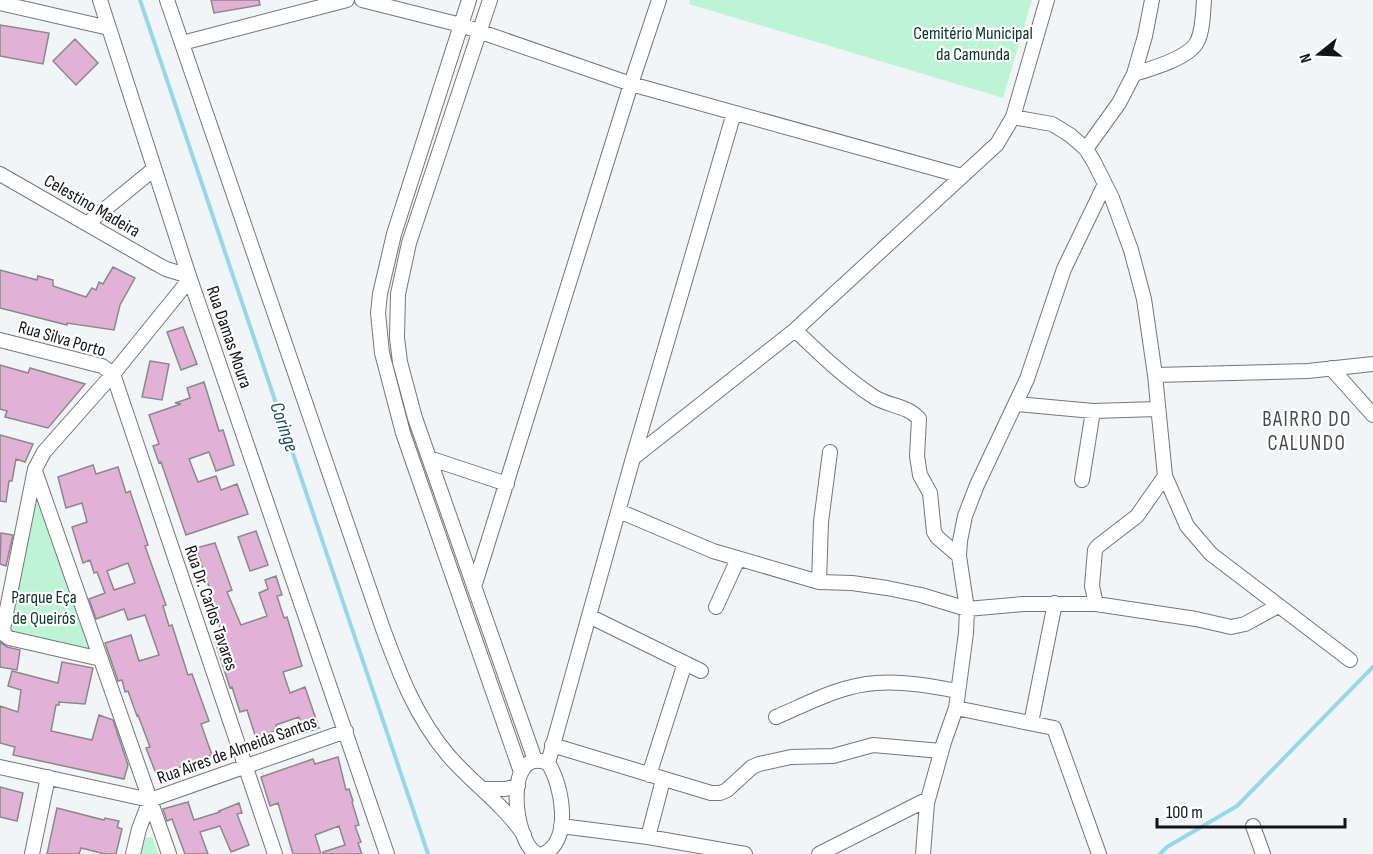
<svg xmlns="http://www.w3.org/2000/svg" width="1373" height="854" font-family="'Sofia Sans Condensed',sans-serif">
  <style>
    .green { fill: #bcf4d5 }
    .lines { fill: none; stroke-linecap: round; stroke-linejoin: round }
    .stream { stroke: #96d8ea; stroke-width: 4 }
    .building { fill: #e1b2d5; stroke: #8b888b; stroke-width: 1.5; fill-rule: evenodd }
    .street-casing { stroke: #747779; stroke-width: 16 }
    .street { stroke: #fff; stroke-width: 14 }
    .labels { text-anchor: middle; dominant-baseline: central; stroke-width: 4.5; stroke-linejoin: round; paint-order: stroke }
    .park-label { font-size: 18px; fill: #083723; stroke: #fff }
    .street-label { font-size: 18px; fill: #121314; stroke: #fff }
    .water-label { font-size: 20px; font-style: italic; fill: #18505e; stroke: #fff }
    .quarter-label { font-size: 21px; letter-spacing: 1.5px; fill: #47494c; stroke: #fff }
  </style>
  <rect width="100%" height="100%" fill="#f2f5f8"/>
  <path class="green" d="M690,0H1032L1003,98L689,4Z
    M36,499L40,500L91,649L82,651L13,631L8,625Z
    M150,837L153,839L158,854H141L145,838Z"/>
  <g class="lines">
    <path class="stream" d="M140,0L428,854
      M1160,854L1167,847L1237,806L1373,667"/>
  </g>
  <path class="building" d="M211,0H259L260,5L214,13Z
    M0,25L49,33L43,64L0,56Z
    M75,39L98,63L76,85L53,61Z
    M113,267L135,278L120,305L114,330L67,323V325L0,308V270L37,280L38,276L53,280V286L86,297L92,288L96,290L99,282L103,284Z
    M183,327L197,364L181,370L167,332Z
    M150,361L169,364L162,400L142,397Z
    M0,365L28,373L30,368L85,384L48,428L5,417L7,411L0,409Z
    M204,382L219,431L223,430L234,465L216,471L209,452L189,459L198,482L216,476L221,490L237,484L248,514L186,535L161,462L159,463L153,446L159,444L149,415L181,404L175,403L190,398L187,388Z
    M0,435L33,444L25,462L16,459L12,481H9L6,502L0,501Z
    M93,465L96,474L118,467L126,493L130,491L148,545L145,546L166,605L163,606L169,626L172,625L188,675L192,674L209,721L201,724L212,755L157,776L146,748L150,747L138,715L137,716L128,691L125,692L122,680L118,681L105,643L131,635L139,661L159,655L145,615L128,620L124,609L96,619L89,599L105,593L97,572L94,573L90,560L83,563L72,527L87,522L82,503L66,508L58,477ZM128,563L135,583L114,590L107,571Z
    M256,531L268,565L250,571L238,537Z
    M1,533L13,535L6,566L0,564Z
    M215,543L232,590L227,592L241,625L267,616L259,593L268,589L265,580L276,576L282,595L277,596L284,618L287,617L302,666L283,672L290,693L305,687L319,728L304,733L299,717L276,725L277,730L256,738L247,710L240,712L232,687L230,688L214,638L223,635L212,606L215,605L196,548Z
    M0,642L7,647L20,650L17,670L0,667Z
    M62,662L93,668L85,704L59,702V705H56L51,731L92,740L99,715L113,720L128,765L124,779L13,755L15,747L0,743V706L18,712L21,690L8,686L12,671L58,683Z
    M338,757L346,790L349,789L353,801L352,802L359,825L355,826L361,842L358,843L362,854H323V852L345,845L339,826L315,835L321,854H293L278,803L270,806L261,777L313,759L315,764Z
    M0,787L23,793L17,821L0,817Z
    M188,802L194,820L220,812L219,811L239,803L242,813L237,814L249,845L231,852L220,826L200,832L208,854H185L172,819L167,821L163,809Z
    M57,808L104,820L105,818L119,821L117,827L122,829L116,854H105L81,848L79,854H47Z"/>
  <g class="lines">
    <g class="street-casing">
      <path id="street" d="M100,0L189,276L387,854
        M167,0L383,629C400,675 416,717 448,755C472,783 503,804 524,835
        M362,0L461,25L631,84L962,176
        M469,0L394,234L380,294L378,313L382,353L403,433L521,772
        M490,0L409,243L398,294L397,338L400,362L415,418L535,760
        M0,3L109,28
        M182,43L347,0
        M1134,74C1151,69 1189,58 1197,42C1203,31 1203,12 1204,0
        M1013,117L1052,124L1070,135L1086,149L1094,162L1112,198L1131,250L1144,299L1155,375L1165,476L1187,526L1211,554L1350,660
        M1086,149L1119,103L1134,74L1145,36L1152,0
        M0,174L155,263L166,269L189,276
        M88,223L154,169
        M795,330C820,354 845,378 874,397C888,406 909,406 919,419L917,456L920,475L930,493L934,532L937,537L959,556
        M0,340L102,366L113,374L275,854
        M1331,368L1373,415
        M1155,375L1308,371L1373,364
        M1017,404L1093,411L1157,409
        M429,458L507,484
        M633,458L795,330L997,144L1013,117L1047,0
        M35,471L169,854
        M1082,480L1093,411
        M619,511L713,551L819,582L852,583L887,588L921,595L967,609L1023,604H1096L1092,586L1095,550L1098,546L1137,516L1165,476
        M819,582L821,522L830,452
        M474,587L631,84L659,0
        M1096,604L1196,619L1231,627L1245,624L1278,606
        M716,607L738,559
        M589,616L701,671
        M101,659L9,638L5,635L3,629L35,469L44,452L113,374L190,279
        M956,708L1054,728L1099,854
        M776,717C807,704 841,685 876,683C904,681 931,686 958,691
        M1031,723L1055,603
        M552,745L711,793H720L727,790L752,767L759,764L791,757L833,756L873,745L941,751
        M548,763L633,458L734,113
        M0,767L150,800L346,731
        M649,775L685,663
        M482,789H505L518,786
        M561,826L648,837L745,854
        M1253,826L1263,854
        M648,837L663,780
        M32,854L48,777
        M133,854L139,829L150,800
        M537,854C513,842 503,744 548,763C562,784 573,841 543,854
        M819,854L928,799
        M923,854L927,803L944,742L956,708L966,633L967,609L959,556L960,541L965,516L977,485L1027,379L1064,269L1105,184"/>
    </g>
    <use href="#street" class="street"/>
  </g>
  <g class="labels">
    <g class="park-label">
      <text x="973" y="33">Cemitério Municipal<tspan x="973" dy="21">da Camunda</tspan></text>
      <text x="44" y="597">Parque Eça<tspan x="44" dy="21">de Queirós</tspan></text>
    </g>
    <g class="street-label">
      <text transform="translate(92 206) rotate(30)">Celestino Madeira</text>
      <text transform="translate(229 337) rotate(71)">Rua Damas Moura</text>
      <text transform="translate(62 339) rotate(16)">Rua Silva Porto</text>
      <text transform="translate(211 608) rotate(71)">Rua Dr. Carlos Tavares</text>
      <text transform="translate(237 750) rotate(-20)">Rua Aires de Almeida Santos</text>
    </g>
    <g class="water-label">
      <text transform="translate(284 427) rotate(71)">Coringe</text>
    </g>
    <g class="quarter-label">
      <text x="1307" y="419">BAIRRO DO<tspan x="1307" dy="24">CALUNDO</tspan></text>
    </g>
  </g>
  <g transform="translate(1319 54) rotate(252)" stroke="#ffffff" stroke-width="4.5" paint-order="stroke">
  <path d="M0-4.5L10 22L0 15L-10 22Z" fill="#121314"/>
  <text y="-9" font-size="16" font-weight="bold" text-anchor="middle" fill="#121314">N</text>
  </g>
  <path d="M1157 818v9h188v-9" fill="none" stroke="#121314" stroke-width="3"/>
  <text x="1166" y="818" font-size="18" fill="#121314" stroke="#ffffff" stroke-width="4.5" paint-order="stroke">100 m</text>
</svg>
